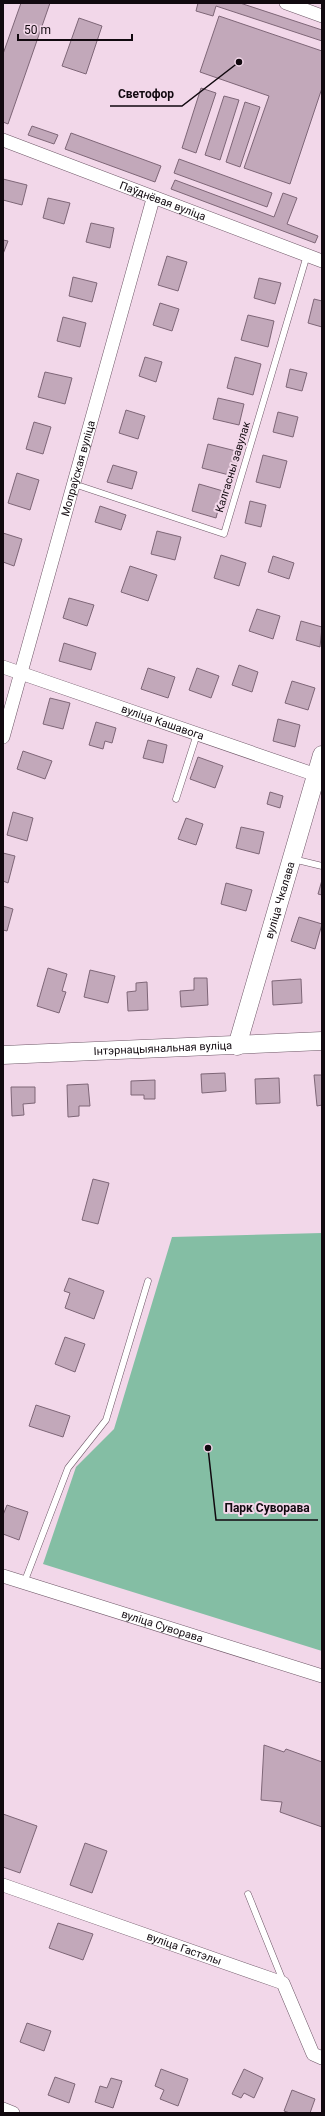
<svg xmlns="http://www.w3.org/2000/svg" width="325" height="2116" font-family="Roboto,sans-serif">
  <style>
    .green { fill: #84bea4 }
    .building { fill: #c2a8ba; stroke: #7e6677 }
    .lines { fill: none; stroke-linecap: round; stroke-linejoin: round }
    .lane-casing { stroke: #6e5767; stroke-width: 7 }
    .street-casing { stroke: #6e5767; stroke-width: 14 }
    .secondary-casing { stroke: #6e5767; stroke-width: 19 }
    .lane { stroke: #fff; stroke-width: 6 }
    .street { stroke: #fff; stroke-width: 13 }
    .secondary { stroke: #fff; stroke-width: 18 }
    .labels { text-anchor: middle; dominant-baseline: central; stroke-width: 4; stroke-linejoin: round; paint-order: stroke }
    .street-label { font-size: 11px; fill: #11090f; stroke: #f2d7e9 }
    .leader { fill: none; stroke: #11090f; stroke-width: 1.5 }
    .callout-dot { fill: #11090f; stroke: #f2d7e9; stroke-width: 1.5 }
    .callout-label { font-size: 12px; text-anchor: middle; font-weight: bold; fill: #11090f; stroke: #f2d7e9; stroke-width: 4; stroke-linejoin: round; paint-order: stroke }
  </style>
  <rect width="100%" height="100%" fill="#f2d7e9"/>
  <path class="green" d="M322,1233V1651L43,1564L76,1467L114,1429L172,1237Z"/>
  <path class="building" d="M21,3H50L8,124L3,122V54Z
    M198,3H240L322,30V41L216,6L213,16L196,11Z
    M219,16L322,51V88L290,184L244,168L269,96L200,72Z
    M79,18L102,26L86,74L62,66Z
    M201,88L216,93L196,153L182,148Z
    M224,96L239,100L220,160L205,155Z
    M245,102L260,107L240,167L226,162Z
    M32,126L58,135L54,144L28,135Z
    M71,133L161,166L155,182L65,149Z
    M179,159L272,193L267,207L174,173Z
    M3,179L27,185L22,205L3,200Z
    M175,180L274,217L283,193L297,198L287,224L318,236L315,243L171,189Z
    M48,198L70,203L64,224L43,218Z
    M91,223L114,228L110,248L86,242Z
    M3,240L8,241L3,254Z
    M167,256L187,262L178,291L158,285Z
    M73,277L97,283L92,302L69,296Z
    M259,278L281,283L275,304L254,298Z
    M314,299L322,301V327L308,323Z
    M160,303L179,309L172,331L153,325Z
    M248,315L274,321L268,347L241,340Z
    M63,317L86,323L80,347L57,341Z
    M145,357L162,362L156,382L139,376Z
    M235,357L261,364L253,395L227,388Z
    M290,369L307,373L302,391L286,387Z
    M45,372L72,378L65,404L38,397Z
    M218,398L244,404L239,425L213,419Z
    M126,410L145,416L138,439L119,433Z
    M278,412L298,417L293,437L273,432Z
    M34,422L51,427L43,454L26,449Z
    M208,444L240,452L233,476L202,468Z
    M263,455L287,461L280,488L256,482Z
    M113,465L137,472L132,489L107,482Z
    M17,473L39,480L30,510L8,503Z
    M199,484L223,491L216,518L192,511Z
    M250,501L266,505L261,527L245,523Z
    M100,506L126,515L121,530L95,522Z
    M157,531L181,537L175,560L151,554Z
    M3,533L22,539L14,566L3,562Z
    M221,555L246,563L239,586L214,578Z
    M273,556L294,563L289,579L268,572Z
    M130,566L157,575L148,601L121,592Z
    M69,598L94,605L87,626L63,618Z
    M257,609L280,616L273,639L249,631Z
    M301,621L322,627L320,647L296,640Z
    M64,643L96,653L91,670L59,661Z
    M239,665L258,672L252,692L232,685Z
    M148,668L175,677L168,698L141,689Z
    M197,668L219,676L211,698L189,690Z
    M292,681L315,688L308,710L285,703Z
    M50,698L70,703L63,729L43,724Z
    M278,719L300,725L295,747L273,741Z
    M96,722L116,728L112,743L105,741L103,749L89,745Z
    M148,740L167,745L163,763L143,758Z
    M23,751L52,761L45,779L17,769Z
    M198,757L223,766L215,788L190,779Z
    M270,792L283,796L280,808L267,804Z
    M13,812L33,818L27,841L7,835Z
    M186,818L203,824L196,845L178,839Z
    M241,827L264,832L259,854L236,848Z
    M3,853L15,856L8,883L3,881Z
    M322,880V895L318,894Z
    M226,883L252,890L246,911L221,904Z
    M3,906L13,909L7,931L3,930Z
    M299,917L322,924L315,949L291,941Z
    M48,968L67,974L62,991L66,992L59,1013L37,1006Z
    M90,970L115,976L108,1003L84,997Z
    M194,978H207L208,1005L181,1007L180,991L194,990Z
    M301,979L302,1003L273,1005L272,981Z
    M147,982L148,1010L128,1011L127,992L136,991V983Z
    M225,1073L226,1091L202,1093L201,1074Z
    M314,1075H322V1105L317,1106Z
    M279,1078L280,1103L256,1104L255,1079Z
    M155,1080V1099H144V1095H131V1081Z
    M88,1084L90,1106H79V1116L68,1117L67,1085Z
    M11,1087H35V1103L23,1104L24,1115L12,1116Z
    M93,1179L109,1183L98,1224L82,1220Z
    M69,1278L104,1291L94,1319L65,1308L70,1293L64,1291Z
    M65,1337L85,1344L75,1372L55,1364Z
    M36,1405L70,1416L63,1437L29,1426Z
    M7,1505L28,1512L19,1540L3,1534V1515Z
    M264,1745L284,1752L286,1749L322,1762V1827L280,1812L282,1802L261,1800Z
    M3,1814L37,1826L20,1873L3,1867Z
    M85,1843L107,1851L92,1893L70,1885Z
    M58,1923L93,1934L83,1960L49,1948Z
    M27,2023L51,2031L44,2051L20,2042Z
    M161,2069L188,2079L178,2106L160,2099L164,2090L155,2086Z
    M244,2069L263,2078L254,2098L244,2093L241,2098L232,2094Z
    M55,2077L75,2084L69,2103L48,2095Z
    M111,2078L122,2081L113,2108L95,2102L100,2086L107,2088Z
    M292,2090L315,2099L310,2113H290L284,2111Z"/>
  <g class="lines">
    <g class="lane-casing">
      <path id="lane" d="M74,484L224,534L307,255
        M176,799L197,734
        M293,859L322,866
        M24,1583L68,1468L106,1420L148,1281
        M248,1894L283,1981"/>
    </g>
    <g class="street-casing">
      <g id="street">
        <path d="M286,3L322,16"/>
        <path id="s1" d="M3,140L322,261"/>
        <path id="s2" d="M3,667L322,777"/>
        <path id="s3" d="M3,737L153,199"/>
        <path id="s4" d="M3,1576L322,1676"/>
        <path id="s5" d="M3,1885L283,1983L313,2054L322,2058"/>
        <path d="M3,2109L13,2113"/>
      </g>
    </g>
    <g class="secondary-casing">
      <g id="secondary">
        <path id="s6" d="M237,1046L322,755"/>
        <path id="s7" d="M3,1055L322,1041"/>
      </g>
    </g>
    <use href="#lane" class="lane"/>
    <use href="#street" class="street"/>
    <use href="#secondary" class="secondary"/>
  </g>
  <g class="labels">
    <g class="street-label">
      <text stroke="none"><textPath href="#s1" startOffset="171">Паўднёвая вуліца</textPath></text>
      <text transform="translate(233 467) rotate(-73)">Калгасны завулак</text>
      <text stroke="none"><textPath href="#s3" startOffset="279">Мопраўская вуліца</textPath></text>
      <text stroke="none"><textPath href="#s2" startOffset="169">вуліца Кашавога</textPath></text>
      <text stroke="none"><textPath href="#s6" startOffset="152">вуліца Чкалава</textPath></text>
      <text stroke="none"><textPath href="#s7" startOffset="160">Інтэрнацыянальная вуліца</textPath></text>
      <text stroke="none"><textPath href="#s4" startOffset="167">вуліца Суворава</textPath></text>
      <text stroke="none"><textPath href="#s5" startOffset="192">вуліца Гастэлы</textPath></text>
    </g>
  </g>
  <path class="leader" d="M239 62L182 106H110M208 1448L216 1520H318"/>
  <g class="callout-dot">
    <circle cx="239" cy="62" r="4"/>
    <circle cx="208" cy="1448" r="4"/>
  </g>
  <g class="callout-label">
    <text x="146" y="98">Светофор</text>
    <text x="267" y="1512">Парк Суворава</text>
  </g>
  <rect width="325" height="2116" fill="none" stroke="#11090f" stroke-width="8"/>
  <path d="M18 34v6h114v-6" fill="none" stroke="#11090f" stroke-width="2"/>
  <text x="24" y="34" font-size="12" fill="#11090f" stroke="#f2d7e9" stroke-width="3" paint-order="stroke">50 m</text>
</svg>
